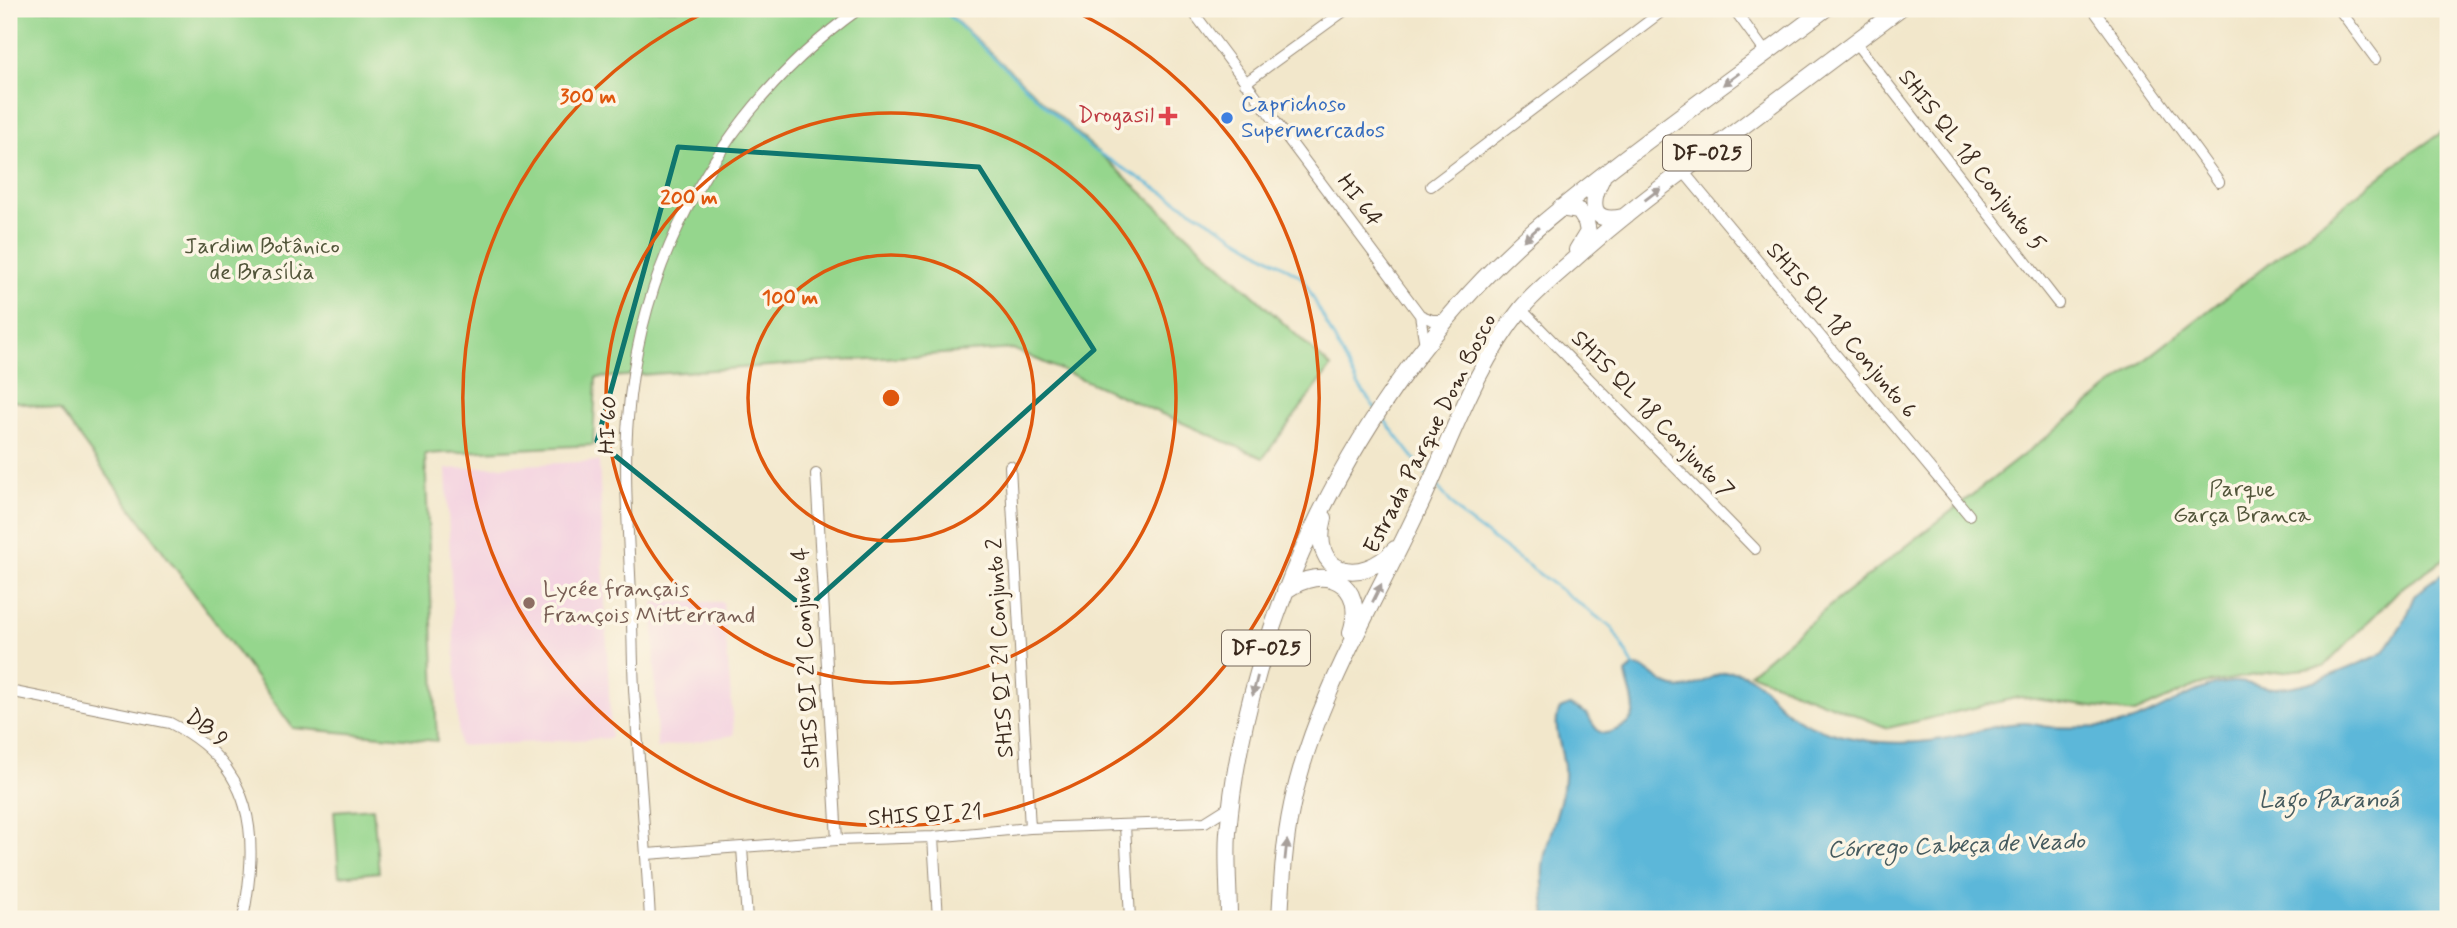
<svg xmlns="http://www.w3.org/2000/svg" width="2457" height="928" font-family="Mynerve,sans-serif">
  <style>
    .built { fill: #f3cfe0 }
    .green { fill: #95d68d; stroke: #688056; stroke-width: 2 }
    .water { fill: #5bb7d9; stroke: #4b707c; stroke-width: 2 }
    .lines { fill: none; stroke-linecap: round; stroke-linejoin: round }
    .stream { stroke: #5bb7d9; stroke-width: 2.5 }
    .street-casing { stroke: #968874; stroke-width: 12 }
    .primary-casing { stroke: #968874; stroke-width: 18 }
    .street { stroke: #fff; stroke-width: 10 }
    .primary { stroke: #fff; stroke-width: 16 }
    .oneway { fill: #a79f9a }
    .marked { fill: none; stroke: #0f766e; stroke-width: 5; stroke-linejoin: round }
    .ring { fill: none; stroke: #df570d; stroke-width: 3.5 }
    .health-dot { fill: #e0444e; stroke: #fcf5e5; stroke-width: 2.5 }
    .shop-dot { fill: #3f7fe0; stroke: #fcf5e5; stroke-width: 2.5 }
    .education-dot { fill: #8d6e63; stroke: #fcf5e5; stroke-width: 2.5 }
    .labels { text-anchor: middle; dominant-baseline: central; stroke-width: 7; stroke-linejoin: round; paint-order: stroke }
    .shield { fill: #fcf5e5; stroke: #75675a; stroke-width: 2 }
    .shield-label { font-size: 21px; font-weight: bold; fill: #3b2a1e }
    .shop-label { font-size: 23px; fill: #366cbe; stroke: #fcf5e5; text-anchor: start }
    .health-label { font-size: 23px; fill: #be3a42; stroke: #fcf5e5; text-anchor: end }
    .street-label { font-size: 23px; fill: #3b2a1e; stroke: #fcf5e5 }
    .park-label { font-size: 23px; fill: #52553a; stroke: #fcf5e5 }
    .education-label { font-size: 23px; fill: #785e54; stroke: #fcf5e5; text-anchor: start }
    .water-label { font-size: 24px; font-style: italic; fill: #465b5f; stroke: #fcf5e5 }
    .centre { fill: #df570d; stroke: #fcf5e5; stroke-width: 3.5 }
    .ring-label { font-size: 21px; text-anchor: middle; font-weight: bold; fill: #df570d; stroke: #fcf5e5; stroke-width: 7; stroke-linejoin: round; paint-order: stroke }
  </style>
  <rect width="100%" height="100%" fill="#fcf5e5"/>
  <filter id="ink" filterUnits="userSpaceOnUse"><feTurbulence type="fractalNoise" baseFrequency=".0143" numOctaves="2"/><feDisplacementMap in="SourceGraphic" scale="14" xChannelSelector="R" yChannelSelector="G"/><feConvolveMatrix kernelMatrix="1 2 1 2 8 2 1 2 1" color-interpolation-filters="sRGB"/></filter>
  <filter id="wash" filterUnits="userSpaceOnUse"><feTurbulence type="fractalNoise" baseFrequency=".00686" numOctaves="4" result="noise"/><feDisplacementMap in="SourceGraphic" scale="28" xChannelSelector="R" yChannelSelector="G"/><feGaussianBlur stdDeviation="1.57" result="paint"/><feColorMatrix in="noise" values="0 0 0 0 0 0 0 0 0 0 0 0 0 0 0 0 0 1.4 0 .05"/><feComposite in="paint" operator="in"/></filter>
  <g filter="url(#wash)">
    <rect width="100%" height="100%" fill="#f2e7cb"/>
    <path class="built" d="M599,461L611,738L459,746L446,469Z
      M653,602H723L734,735L657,748Z"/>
    <path class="green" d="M9,9H943L1331,367L1263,458L1013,349L596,378L593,445L425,454L437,741L293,728L60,411L9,400Z
      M2448,128V556L2400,589L2324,667L2267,673L2198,685L2135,713L2020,697L1888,728L1750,673L1831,605L2400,161Z
      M373,808L379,872L339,876L334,811Z"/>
    <path class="water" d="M2448,570V919H1546C1545,901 1540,877 1544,859C1549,832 1566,795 1564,768C1563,749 1551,727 1560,709L1569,705C1574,707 1580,709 1584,712C1591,718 1594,730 1602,733C1607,734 1613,731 1618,729C1646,718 1629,695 1626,673L1634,666C1653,669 1661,688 1681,688C1702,689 1717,666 1740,673C1763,679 1774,704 1793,716C1812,728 1836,735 1858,739C1884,744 1916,744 1942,739C1970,735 1996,723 2025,723C2034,723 2042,727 2051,727C2067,728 2104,728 2119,725C2159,716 2191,685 2233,682C2247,681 2261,688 2275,688C2310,687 2343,670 2375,657L2384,652L2406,618L2415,596L2427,585Z"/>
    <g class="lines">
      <path class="stream" d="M942,9L1092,149L1303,278L1358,385L1376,409
        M1382,417L1427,475
        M1436,485L1464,518L1612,628L1635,668"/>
    </g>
  </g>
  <g filter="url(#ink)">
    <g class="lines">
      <g class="street-casing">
        <path id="street" d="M1191,9L1420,315L1425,345
          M1734,9L1766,53
          M2093,9L2219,182
          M2339,9L2376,59
          M1855,42L2058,303
          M1245,83L1347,9
          M1683,171L1969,515
          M1431,186L1665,9
          M1521,309L1755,549
          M1420,315L1432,320H1445
          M1010,466L1030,828
          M816,474L837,840
          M9,691L170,723C256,766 259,836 243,919
          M1125,825L1130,919
          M933,837L938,919
          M742,848L747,919
          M647,854L837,840L933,837L1030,828L1205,822L1232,805
          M650,919C646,847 640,775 635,703C632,668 633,633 631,598C629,538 623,478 628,418C640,255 726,104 859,9"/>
      </g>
      <g class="primary-casing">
        <path id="primary" d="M1602,178C1590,202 1589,224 1623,217
          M1560,208L1579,211L1586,222L1588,232L1577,250
          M1324,518C1309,574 1360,587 1395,549
          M1285,591C1325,562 1367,583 1351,632
          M1229,919C1229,891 1226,861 1228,833C1246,618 1358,394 1516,247C1547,218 1580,193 1613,167C1683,113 1755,62 1825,9
          M1280,919C1282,881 1284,842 1292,805C1316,692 1382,592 1428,488C1455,428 1479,361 1521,309C1535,292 1554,277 1571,262C1604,232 1638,205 1674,178C1749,122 1824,65 1899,9"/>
      </g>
      <use href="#street" class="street"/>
      <use href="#primary" class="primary"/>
    </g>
    <defs><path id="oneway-solid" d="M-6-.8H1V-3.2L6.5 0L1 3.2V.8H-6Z" transform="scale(1.75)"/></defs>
    <g class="oneway">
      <use href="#oneway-solid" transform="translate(1731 79) rotate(144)"/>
      <use href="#oneway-solid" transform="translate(1653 194) rotate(-37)"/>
      <use href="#oneway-solid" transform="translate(1531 234) rotate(139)"/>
      <use href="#oneway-solid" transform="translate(1377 593) rotate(-64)"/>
      <use href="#oneway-solid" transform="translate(1255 686) rotate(104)"/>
      <use href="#oneway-solid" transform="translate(1286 850) rotate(-84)"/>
    </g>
  </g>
  <path class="marked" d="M678,147L979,167L1094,350L806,609L597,441Z"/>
  <g class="ring">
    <circle cx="891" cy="398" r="143"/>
    <circle cx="891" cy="398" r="285"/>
    <path d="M1072 10A428 428 0 1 1 710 10"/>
  </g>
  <path class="health-dot" d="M1164.5 105.5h7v7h7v7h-7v7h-7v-7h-7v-7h7z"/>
  <circle class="shop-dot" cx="1227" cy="118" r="7"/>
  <circle class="education-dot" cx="529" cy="603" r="7"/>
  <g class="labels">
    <g class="shield">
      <rect x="1663" y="135.5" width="88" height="35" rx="5"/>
      <rect x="1222" y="630.5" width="88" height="35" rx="5"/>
    </g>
    <g class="shield-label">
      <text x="1707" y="153">DF-025</text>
      <text x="1266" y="648">DF-025</text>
    </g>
    <g class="shop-label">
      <text x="1241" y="105">Caprichoso<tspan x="1241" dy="26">Supermercados</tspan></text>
    </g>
    <g class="health-label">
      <text x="1154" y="116">Drogasil</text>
    </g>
    <g class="street-label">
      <text transform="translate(1971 161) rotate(52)">SHIS QL 18 Conjunto 5</text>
      <text transform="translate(1359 201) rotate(53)">HI 64</text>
      <text transform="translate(1841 331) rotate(50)">SHIS QL 18 Conjunto 6</text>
      <text transform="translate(1652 415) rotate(46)">SHIS QL 18 Conjunto 7</text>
      <text transform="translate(609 425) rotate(-87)">HI 60</text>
      <text transform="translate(1431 434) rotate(-63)">Estrada Parque Dom Bosco</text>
      <text transform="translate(1001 648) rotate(-93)">SHIS QI 21 Conjunto 2</text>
      <text transform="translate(807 658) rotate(-93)">SHIS QI 21 Conjunto 4</text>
      <text transform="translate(206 729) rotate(38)">DB 9</text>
      <text transform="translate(925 816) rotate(-3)">SHIS QI 21</text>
    </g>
    <g class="park-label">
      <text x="262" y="247">Jardim Botânico<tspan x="262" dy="26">de Brasília</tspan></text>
      <text x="2242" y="490">Parque<tspan x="2242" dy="26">Garça Branca</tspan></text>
    </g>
    <g class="education-label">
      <text x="543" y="590">Lycée français<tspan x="543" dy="26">François Mitterrand</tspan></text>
    </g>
    <g class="water-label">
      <text x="2329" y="800">Lago Paranoá</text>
      <text transform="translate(1956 846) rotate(-2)">Córrego Cabeça de Veado</text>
    </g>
  </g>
  <circle cx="891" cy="398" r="10" class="centre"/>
  <g class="ring-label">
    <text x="588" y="103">300 m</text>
    <text x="689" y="204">200 m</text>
    <text x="790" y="304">100 m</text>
  </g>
  <rect width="2457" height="928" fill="none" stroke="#fcf5e5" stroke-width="35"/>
</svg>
